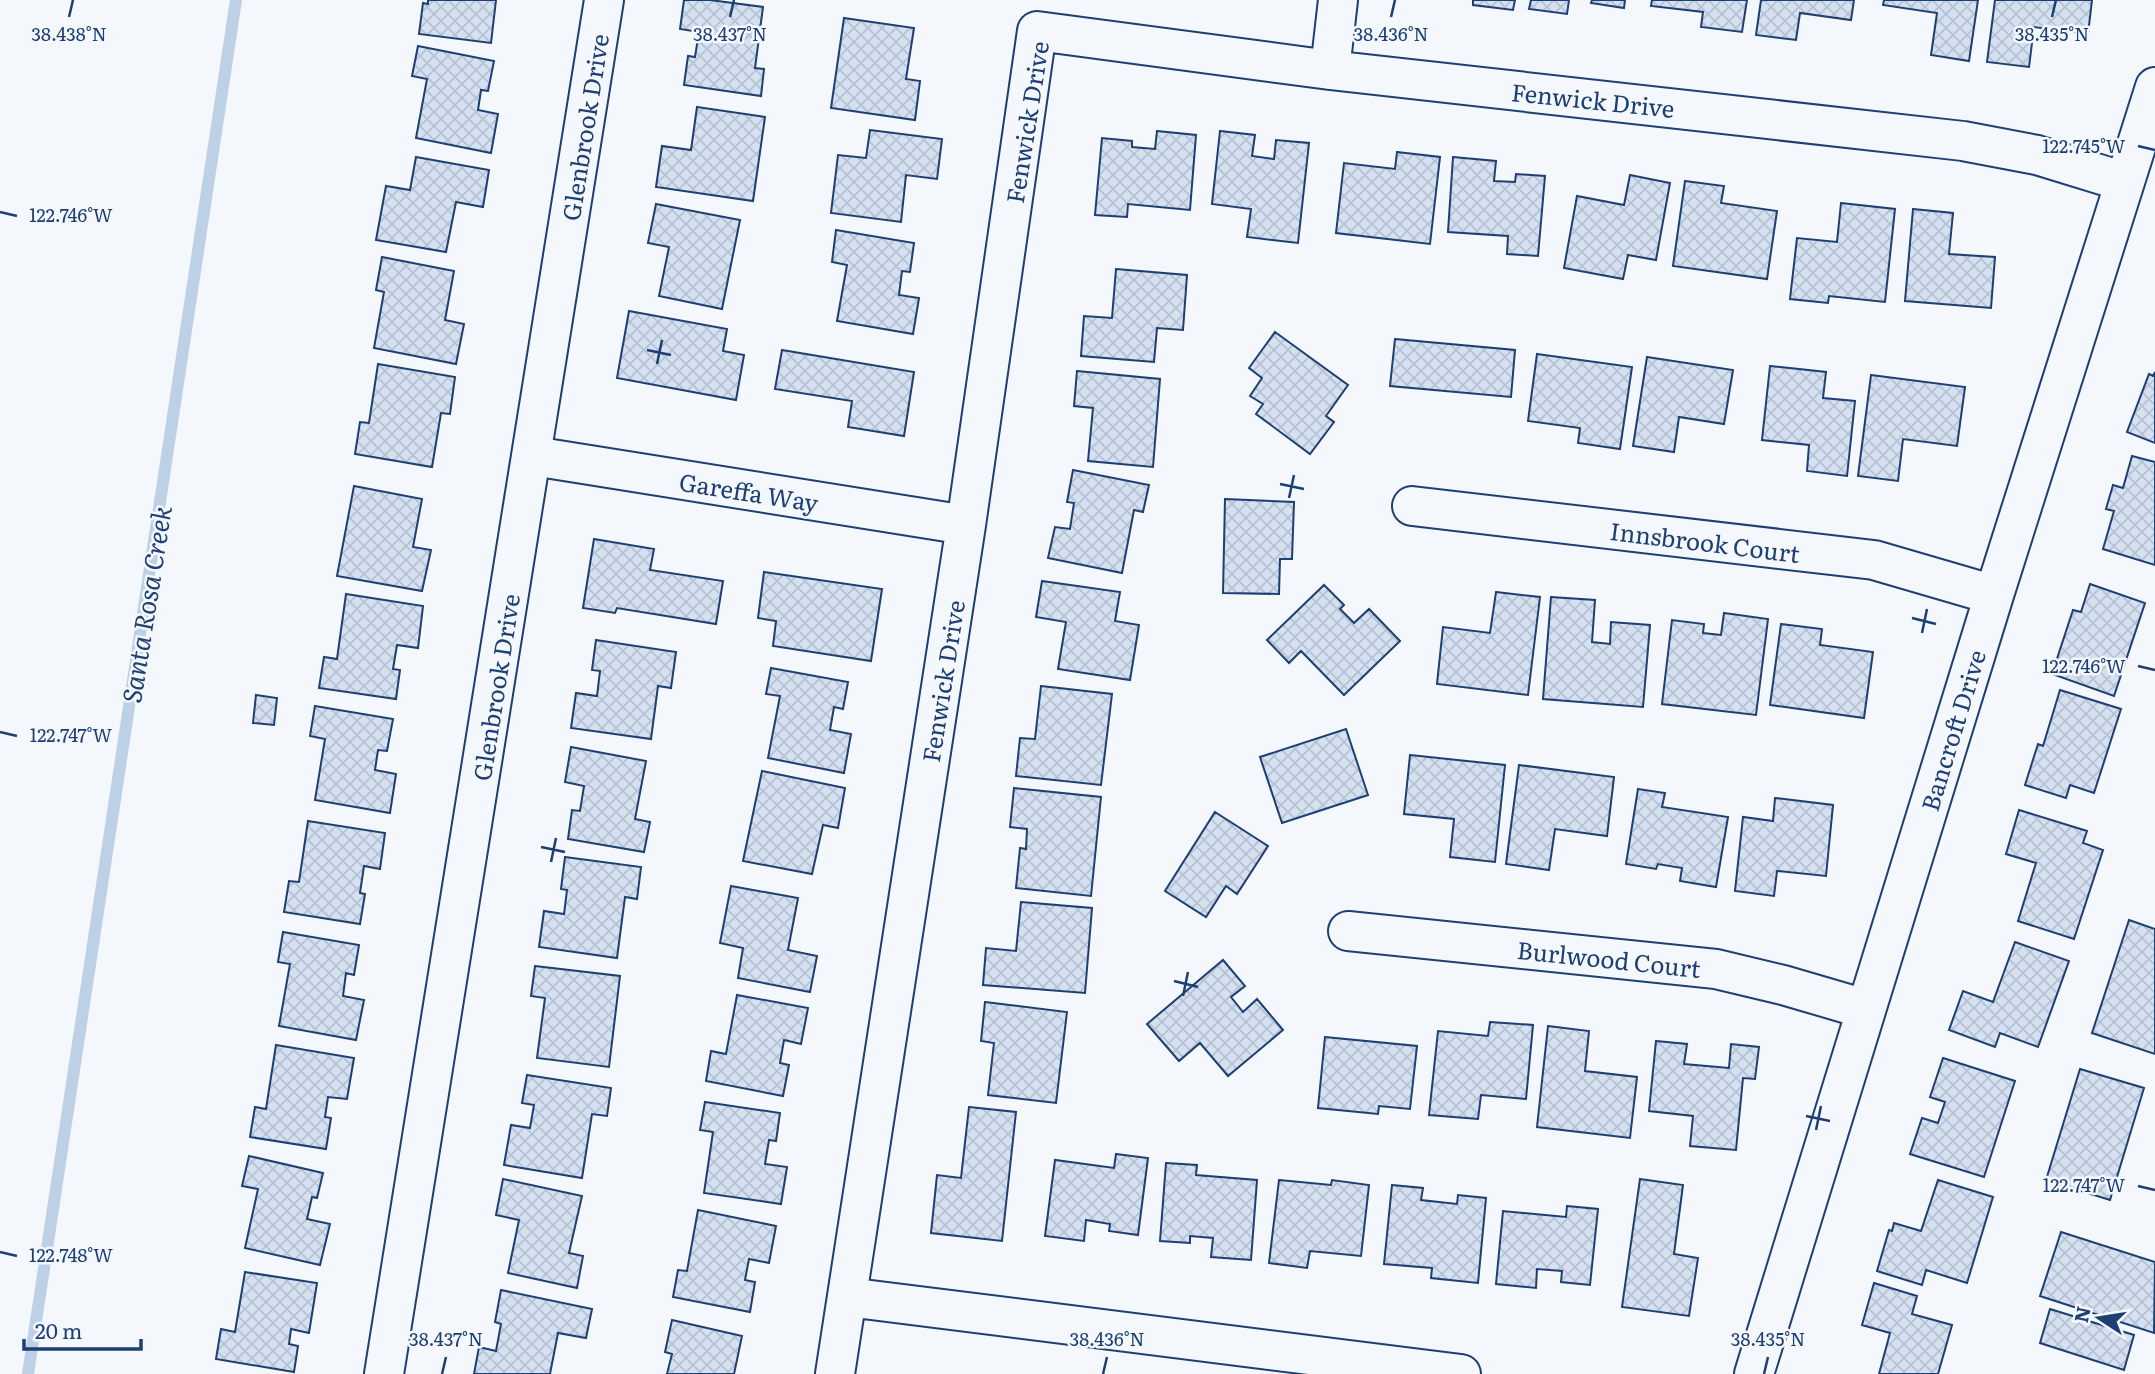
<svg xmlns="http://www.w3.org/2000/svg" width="2155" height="1374" font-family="Literata,serif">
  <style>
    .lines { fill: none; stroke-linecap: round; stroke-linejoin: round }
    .stream { stroke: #bed0e5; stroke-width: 12 }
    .building { fill: url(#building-cross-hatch); stroke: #1d3f73; stroke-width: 2 }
    .minor-casing { stroke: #1d3f73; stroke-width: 42 }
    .minor { stroke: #f4f7fb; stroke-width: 38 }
    .ticks { fill: none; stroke: #1d3f73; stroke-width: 2.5 }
    .labels { text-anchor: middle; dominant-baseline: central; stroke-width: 5; stroke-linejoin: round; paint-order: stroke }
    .street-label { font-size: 24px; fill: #1d3f73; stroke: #f4f7fb }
    .water-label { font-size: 26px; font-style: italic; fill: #1d3f73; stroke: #f4f7fb }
    .ticks-label { font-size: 18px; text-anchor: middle; fill: #1d3f73; stroke: #f4f7fb; stroke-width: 5; stroke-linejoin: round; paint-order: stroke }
  </style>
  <defs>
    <pattern id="building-cross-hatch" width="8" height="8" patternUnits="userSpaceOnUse" patternTransform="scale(1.75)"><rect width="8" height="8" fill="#d5e0f0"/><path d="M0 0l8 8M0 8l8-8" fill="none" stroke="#b6c1d1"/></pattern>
  </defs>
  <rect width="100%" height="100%" fill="#f4f7fb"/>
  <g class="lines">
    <path class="stream" d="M28,1374L236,0"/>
  </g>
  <path class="building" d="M428,0H496L491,43L419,34L423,3L428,4Z
    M684,0H710L763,7L755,68L764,69L761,96L684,85L688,56L695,57L699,32L680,29Z
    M1473,0H1515L1513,10L1473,5Z
    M1531,0H1569L1567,14L1529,9Z
    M1592,0H1625L1624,8L1591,3Z
    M1652,0H1747L1742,32L1701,27L1703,12L1651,6Z
    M1761,0H1854L1851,20L1800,13L1796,40L1756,35Z
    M1884,0H1978L1969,61L1931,55L1937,13L1883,5Z
    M1995,0H2092L2088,34L2034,27L2029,67L1987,62Z
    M844,18L914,28L906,79L920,81L915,120L831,108Z
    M418,46L494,61L488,91L481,90L478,110L498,114L491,153L416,138L427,79L412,76Z
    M697,107L765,117L753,201L656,187L662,146L691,150Z
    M870,130L942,139L937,179L906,175L901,222L831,213L838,155L866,158Z
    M1157,131L1196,135L1190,210L1128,204L1127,217L1095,215L1102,138L1132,141V147L1155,149Z
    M1220,131L1255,135L1252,156L1274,159L1276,140L1309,143L1298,243L1247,237L1251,209L1212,204Z
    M1397,152L1440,157L1430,244L1336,233L1344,163L1395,169Z
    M416,157L489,170L483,207L456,202L446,252L376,240L386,186L410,190Z
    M1453,157L1496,161L1494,181L1515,182L1516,174L1545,176L1538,256L1507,254L1508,236L1448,232Z
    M1630,175L1670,183L1656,260L1628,255L1623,279L1564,268L1577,196L1624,205Z
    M1685,181L1724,186L1721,203L1777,211L1767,279L1673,266Z
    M1841,203L1895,209L1885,302L1829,296L1828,303L1790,299L1797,238L1837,242Z
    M656,204L740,220L722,309L659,296L669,247L648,243Z
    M1913,209L1953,213L1949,254L1995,257L1991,308L1905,301Z
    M836,230L914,243L910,272L902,271L899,295L919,298L913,334L837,321L847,265L832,262Z
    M382,257L454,271L445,320L464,324L456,364L374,348L384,292L376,290Z
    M1116,269L1187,275L1183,330L1157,328L1154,362L1081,356L1084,316L1112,318Z
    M629,311L727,329L723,351L744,355L736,400L617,378Z
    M1275,332L1348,385L1326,416L1334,422L1310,454L1256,414L1263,404L1250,396L1262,378L1249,368Z
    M1395,339L1515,350L1511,397L1390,386Z
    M782,350L914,372L904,436L848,427L852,401L775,389Z
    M1537,354L1632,367L1620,449L1578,443L1580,428L1528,421Z
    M1647,357L1733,370L1724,424L1679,417L1674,452L1633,446Z
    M378,364L455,377L450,414L441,413L432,467L355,454L360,422L369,423Z
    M1770,366L1826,372L1823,398L1855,401L1847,476L1807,471L1809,445L1762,440Z
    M1077,371L1160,379L1153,467L1088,461L1093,408L1074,406Z
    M2155,372V443L2127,432L2149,374L2153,376Z
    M1871,375L1965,387L1957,446L1903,439L1898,481L1858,476Z
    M2132,456L2155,462V565L2103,549L2114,511L2106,509L2113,485L2123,488Z
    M1073,470L1149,485L1143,512L1134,510L1122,573L1048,558L1055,527L1070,529L1074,503L1067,502Z
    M354,486L422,499L413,547L431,550L422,591L337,576Z
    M1225,499L1294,502L1292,559H1280L1279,594L1223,593Z
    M594,539L654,549L650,570L723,581L716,624L617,608L615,613L583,608Z
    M764,572L882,589L871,661L773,646L776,621L758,618Z
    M1042,581L1120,592L1115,621L1139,625L1130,680L1058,669L1066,622L1036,617Z
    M2090,584L2145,603L2114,696L2052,674L2073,610L2081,612Z
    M1324,585L1344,605L1340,609L1354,623L1369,609L1400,641L1344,695L1301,651L1289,663L1267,640Z
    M1496,592L1540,597L1528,695L1437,684L1443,627L1490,633Z
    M346,594L423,606L418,648L397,645L393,669L400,670L396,699L319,688L324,657L337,659Z
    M1551,597L1595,600L1592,642L1610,644L1611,622L1650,625L1643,707L1543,699Z
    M1724,613L1768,619L1756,715L1662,704L1672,620L1704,624L1703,633L1721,635Z
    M1781,624L1822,629L1820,645L1873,652L1864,718L1770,705Z
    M596,640L676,652L671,688L658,686L651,739L571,728L576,693L597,696L600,671L592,670Z
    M771,668L848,682L843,709L834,707L830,730L851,734L844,773L768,758L780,696L766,694Z
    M1041,686L1112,694L1101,785L1016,776L1020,738L1035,739Z
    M2060,690L2121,709L2094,793L2070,785L2066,798L2025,785L2038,744L2043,746Z
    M256,695L277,698L274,725L253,723Z
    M315,706L393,719L387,751L378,750L375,770L396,774L390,813L315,800L325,739L310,736Z
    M1346,729L1368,795L1282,823L1260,757Z
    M571,747L646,761L635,819L650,822L644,852L568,839L572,810L580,811L584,786L565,782Z
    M1410,755L1505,765L1495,862L1450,857L1454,819L1404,814Z
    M1519,765L1614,777L1607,836L1555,829L1549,870L1506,864Z
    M762,771L845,788L838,828L823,825L812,874L743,861Z
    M1014,788L1101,797L1091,896L1016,888L1020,848L1026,849L1027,829L1010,827Z
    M1638,789L1665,793L1662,807L1728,817L1716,887L1680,881L1682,868L1658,864L1656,869L1626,864Z
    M1775,798L1833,805L1826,876L1777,871L1774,896L1735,891L1743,817L1773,821Z
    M2019,810L2087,831L2083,843L2103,850L2074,939L2018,921L2036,863L2006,854Z
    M1215,812L1268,846L1237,894L1226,886L1206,917L1165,891Z
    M308,821L385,833L380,869L364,866L360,893L365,894L360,924L284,912L289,881L299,882Z
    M565,857L641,867L637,899L625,897L617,958L539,947L544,911L564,914L567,890L561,889Z
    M731,886L798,898L788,950L817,956L810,992L738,978L743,948L720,943Z
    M1021,902L1092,908L1085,993L983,985L986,948L1016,951Z
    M2129,920L2155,929V1054L2092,1033Z
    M283,932L359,945L354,975L346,973L343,996L364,1000L356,1040L279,1026L290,964L278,962Z
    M2015,942L2069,961L2038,1047L2000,1033L1995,1047L1949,1030L1963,991L1993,1002Z
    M1223,960L1245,986L1231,997L1243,1012L1257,999L1283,1030L1228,1076L1200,1043L1179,1061L1147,1024Z
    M535,966L620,976L609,1067L537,1058L545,998L531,996Z
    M737,995L808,1008L801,1044L784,1040L780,1063L789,1065L783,1096L706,1081L711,1051L726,1054Z
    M985,1002L1067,1012L1056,1103L988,1095L994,1043L981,1041Z
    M1490,1022L1533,1025L1526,1099L1481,1095L1478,1119L1429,1115L1438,1031L1488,1036Z
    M1548,1026L1589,1031L1585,1071L1637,1077L1630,1138L1537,1127Z
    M1325,1037L1417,1046L1410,1109L1379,1106L1378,1114L1318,1108Z
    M1656,1041L1687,1044L1684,1064L1729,1068L1731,1044L1759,1047L1755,1079L1743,1078L1736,1150L1690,1146L1693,1116L1649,1111Z
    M276,1045L354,1058L347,1099L328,1097L325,1117L331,1118L326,1149L250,1137L255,1107L266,1109Z
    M1943,1058L2015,1081L1984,1177L1910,1154L1922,1118L1938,1123L1945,1102L1930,1097Z
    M2080,1069L2144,1088L2110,1200L2046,1180Z
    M527,1075L611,1088L607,1116L592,1114L582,1178L504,1165L511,1125L530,1128L534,1105L522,1103Z
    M705,1102L780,1113L776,1141L769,1140L765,1164L787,1167L781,1204L704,1193L713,1132L700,1130Z
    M969,1107L1016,1112L1002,1241L931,1233L937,1175L961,1178Z
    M1116,1154L1148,1158L1138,1235L1109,1231L1110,1224L1086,1220L1084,1241L1045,1236L1055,1160L1114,1168Z
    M249,1156L323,1173L317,1198L312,1197L307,1219L330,1224L320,1265L245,1248L258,1189L242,1186Z
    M1166,1163L1197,1165L1196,1175L1257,1180L1251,1260L1211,1257L1213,1238L1190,1236V1243L1160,1241Z
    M503,1179L582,1196L569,1253L583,1256L577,1288L508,1273L519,1220L496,1215Z
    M1640,1179L1683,1185L1674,1254L1698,1258L1689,1316L1622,1307Z
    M1279,1180L1331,1185L1332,1180L1369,1185L1361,1256L1310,1251L1307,1268L1269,1263Z
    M1938,1180L1993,1197L1967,1283L1926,1270L1922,1285L1877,1271L1889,1230L1892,1231L1894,1223L1921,1231Z
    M1392,1185L1423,1188L1421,1200L1457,1204L1458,1195L1486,1198L1478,1283L1431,1278L1432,1268L1384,1264Z
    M1567,1206L1598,1209L1590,1285L1561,1282L1562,1271L1537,1269L1536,1288L1496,1284L1503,1211L1566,1217Z
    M698,1210L776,1226L769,1263L749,1259L745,1280L755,1282L750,1312L673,1297L678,1270L687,1271Z
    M2061,1232L2155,1262L2154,1333L2040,1296Z
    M245,1272L317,1283L309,1333L291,1329L289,1344L298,1346L294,1372L216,1359L221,1329L235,1332Z
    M1874,1283L1917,1296L1912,1314L1952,1325L1938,1374H1879L1890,1333L1862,1325Z
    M501,1290L592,1309L586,1338L558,1333L550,1374H474L479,1347L496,1351L501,1324L495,1322Z
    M2050,1309L2134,1335L2124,1370L2040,1343Z
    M672,1320L742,1336L734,1374H667L672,1354L665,1352Z"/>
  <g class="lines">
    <g class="minor-casing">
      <path id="minor" d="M1330,70L1338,0
        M533,456L966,525
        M1412,506L1874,560L1994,595
        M1348,931L1716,969L1783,985L1865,1009
        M847,1297L1461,1374
        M384,1374L604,0
        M835,1374L966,525L1037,31L1330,70L1963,141L2037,155L2125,182
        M1754,1374L1994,595L2155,87"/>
    </g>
    <use href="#minor" class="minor"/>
  </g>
  <path class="ticks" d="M69,17L73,0M730,17L734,0M1391,17L1395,0M2052,17L2056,0M2138,146L2155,150M0,212L17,216M647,350L671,355M657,364L662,340M1280,484L1304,489M1289,498L1294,475M1912,618L1936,624M1922,633L1927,609M2138,666L2155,670M0,732L17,736M541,847L565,852M551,862L556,838M1174,981L1198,987M1183,996L1188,972M1806,1116L1830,1121M1816,1130L1821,1106M2138,1186L2155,1190M0,1252L17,1256M442,1374L446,1357M1103,1374L1107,1357M1764,1374L1768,1357"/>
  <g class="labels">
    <g class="street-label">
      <text transform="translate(1593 99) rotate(6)">Fenwick Drive</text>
      <text transform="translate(1026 122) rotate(-81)">Fenwick Drive</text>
      <text transform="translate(584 127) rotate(-81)">Glenbrook Drive</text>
      <text transform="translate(749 491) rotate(9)">Gareffa Way</text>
      <text transform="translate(1705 541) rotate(7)">Innsbrook Court</text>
      <text transform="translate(942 681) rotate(-81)">Fenwick Drive</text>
      <text transform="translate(495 687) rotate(-81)">Glenbrook Drive</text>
      <text transform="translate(1952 730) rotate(-73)">Bancroft Drive</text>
      <text transform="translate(1609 958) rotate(6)">Burlwood Court</text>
    </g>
    <g class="water-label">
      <text transform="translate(145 604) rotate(-81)">Santa Rosa Creek</text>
    </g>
  </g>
  <g class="ticks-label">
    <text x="69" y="41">38.438°N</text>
    <text x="730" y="41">38.437°N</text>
    <text x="1391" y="41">38.436°N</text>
    <text x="2052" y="41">38.435°N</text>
    <text x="2084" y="153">122.745°W</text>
    <text x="71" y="222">122.746°W</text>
    <text x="2084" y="673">122.746°W</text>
    <text x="71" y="742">122.747°W</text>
    <text x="2084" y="1192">122.747°W</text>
    <text x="71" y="1262">122.748°W</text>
    <text x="446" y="1346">38.437°N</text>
    <text x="1107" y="1346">38.436°N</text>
    <text x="1768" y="1346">38.435°N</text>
  </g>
  <g transform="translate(2099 1318) rotate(282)" stroke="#f4f7fb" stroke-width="5" paint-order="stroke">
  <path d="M0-5L12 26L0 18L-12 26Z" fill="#1d3f73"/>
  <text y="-10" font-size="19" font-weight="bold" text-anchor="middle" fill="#1d3f73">N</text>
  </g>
  <path d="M24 1339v10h117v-10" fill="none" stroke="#1d3f73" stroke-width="3.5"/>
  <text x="35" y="1339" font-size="21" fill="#1d3f73" stroke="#f4f7fb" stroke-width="5" paint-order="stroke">20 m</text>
</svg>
